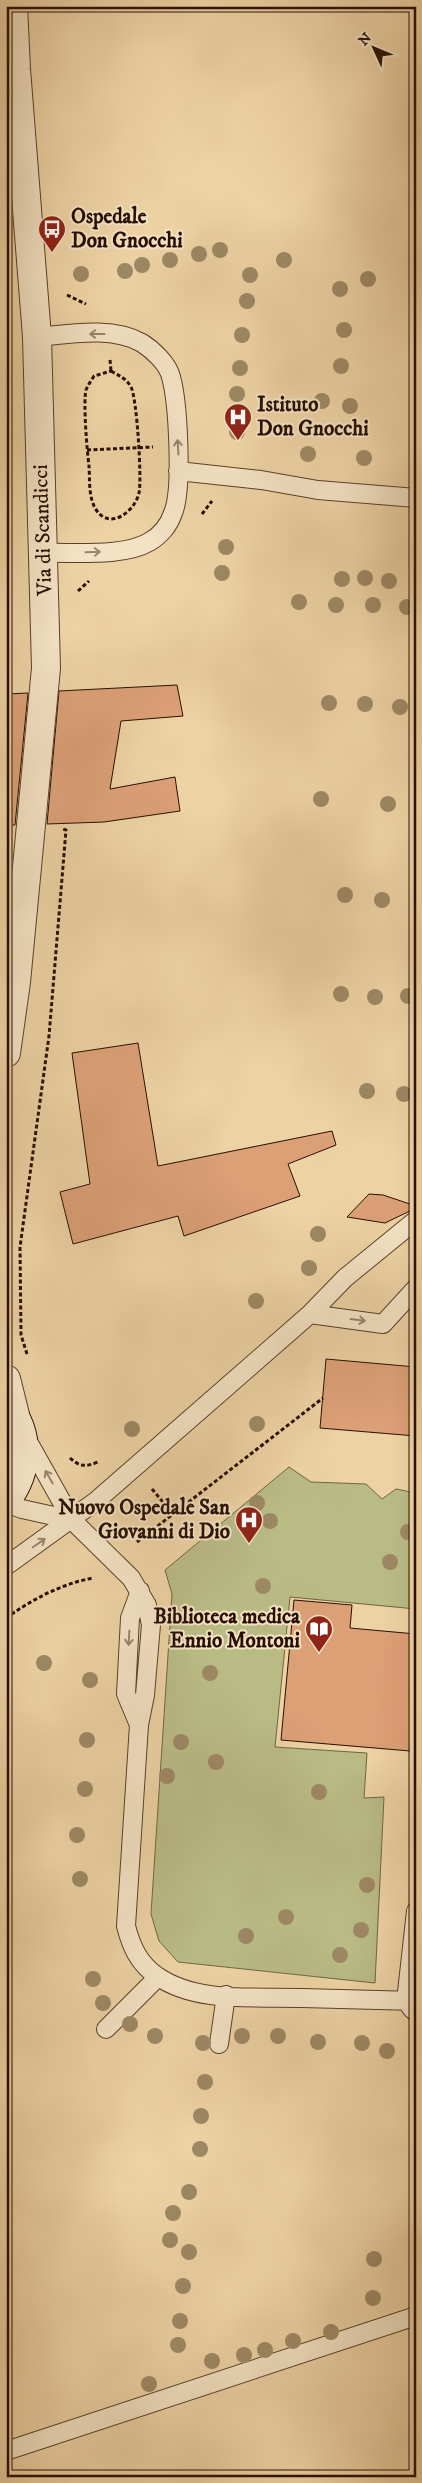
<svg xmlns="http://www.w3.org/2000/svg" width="422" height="2483" font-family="'IM FELL DW Pica',serif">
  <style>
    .green { fill: #b9bb85; stroke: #706544 }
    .building { fill: #dca077; stroke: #280f02 }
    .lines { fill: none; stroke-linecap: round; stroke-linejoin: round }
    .service-casing { stroke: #59402a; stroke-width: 20 }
    .tertiary-casing { stroke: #59402a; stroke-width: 30 }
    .secondary-casing { stroke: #280f02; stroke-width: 30 }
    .path { stroke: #280f02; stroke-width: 3; stroke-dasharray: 4 2.5; stroke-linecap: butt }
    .service { stroke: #f3e2c4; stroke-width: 18 }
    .tertiary { stroke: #f3e2c4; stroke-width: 28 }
    .secondary { stroke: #f3e2c4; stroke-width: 28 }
    .tree { fill: #9d8864 }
    .oneway { stroke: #98836d }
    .labels { text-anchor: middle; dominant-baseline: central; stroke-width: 4; stroke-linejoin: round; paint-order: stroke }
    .poi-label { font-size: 21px; font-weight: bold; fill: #280f02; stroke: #f3e2c4; text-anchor: start }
    .street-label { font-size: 21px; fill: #280f02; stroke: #f3e2c4 }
  </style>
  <rect width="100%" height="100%" fill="#edd2a4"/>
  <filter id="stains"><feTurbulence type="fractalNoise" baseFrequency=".004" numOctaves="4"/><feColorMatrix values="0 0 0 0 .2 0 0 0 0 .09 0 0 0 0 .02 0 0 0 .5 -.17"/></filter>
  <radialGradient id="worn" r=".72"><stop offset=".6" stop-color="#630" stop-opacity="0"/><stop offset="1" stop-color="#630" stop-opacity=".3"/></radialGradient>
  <path class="green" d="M289,1467L311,1482L366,1484L382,1499L396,1489L416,1493V1609L290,1597L275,1747L367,1753L364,1798L384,1797L375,1983L178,1962L159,1941L151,1914L172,1594L165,1570Z"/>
  <path class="building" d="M177,685L183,716L121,721L110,789L175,777L180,811L104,822L47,824L59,691Z
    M28,693L15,825H6V694Z
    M138,1043L158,1166L332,1131L336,1145L288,1164L300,1196L184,1236L178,1216L73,1244L60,1192L90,1184L72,1053Z
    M369,1194L383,1195L416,1206V1208L385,1223L347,1217Z
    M326,1359L416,1367V1436L320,1428Z
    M294,1600L352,1605L350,1628L416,1634V1731H411L410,1751L281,1740Z"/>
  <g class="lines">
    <g class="service-casing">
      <path id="service" d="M37,337C70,334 112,326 142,343C153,350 168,364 171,377C178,402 183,490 173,513C169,525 160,536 149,542C124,557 74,552 44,553
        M178,471L261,480L318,490L416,498
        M310,1314L383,1324L416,1288
        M26,1438L72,1520L131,1578L147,1605L151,1625L145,1695L139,1725L126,1926C131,1946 139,1964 157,1976C197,2004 256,1996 302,1998C340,1999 378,2000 416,2001
        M6,1503L22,1509L72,1520
        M6,1566L96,1501L310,1314L345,1278L416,1220
        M139,1725L126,1694L130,1618L140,1591
        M413,2010L406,2001L416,1911
        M106,2029L158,1977
        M219,2044L226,1995
        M6,2451L416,2316"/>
    </g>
    <g class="tertiary-casing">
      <path id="tertiary" d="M6,1053L16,982L46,668L37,337L16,69L13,6
        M6,1379L15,1415"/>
    </g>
    <g class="secondary-casing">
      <path id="secondary" d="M6,1404C31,1434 29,1471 6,1501"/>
    </g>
    <path class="path" d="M67,295L86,304
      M110,360L111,371
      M111,371C119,376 126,378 131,387C137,398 142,480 139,493C135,511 111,530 97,511C88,499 90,480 89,466C87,451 83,402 86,390C88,385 91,381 94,376Z
      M87,450L153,447
      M202,514L212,501
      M78,591L89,581
      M27,1354L21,1335L20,1247L49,1036L66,830L63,829
      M70,1458C80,1467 86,1467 98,1462
      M152,1489L173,1514
      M137,1542L323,1398
      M6,1618C33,1599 61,1584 93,1578"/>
    <use href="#service" class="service"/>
    <use href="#tertiary" class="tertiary"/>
    <use href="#secondary" class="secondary"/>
  </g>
  <g class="tree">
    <circle cx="220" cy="250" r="8"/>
    <circle cx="199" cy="254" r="8"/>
    <circle cx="170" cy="260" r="8"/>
    <circle cx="284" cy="260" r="8"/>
    <circle cx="142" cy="265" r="8"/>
    <circle cx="125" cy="271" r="8"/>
    <circle cx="81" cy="274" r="8"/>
    <circle cx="250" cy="275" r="8"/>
    <circle cx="368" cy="279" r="8"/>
    <circle cx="340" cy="289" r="8"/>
    <circle cx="247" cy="301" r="8"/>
    <circle cx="344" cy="330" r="8"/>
    <circle cx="242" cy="335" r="8"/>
    <circle cx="341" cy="366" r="8"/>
    <circle cx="240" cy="368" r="8"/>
    <circle cx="237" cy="394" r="8"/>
    <circle cx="322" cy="401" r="8"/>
    <circle cx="350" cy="406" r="8"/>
    <circle cx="237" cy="432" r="8"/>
    <circle cx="308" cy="454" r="8"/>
    <circle cx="364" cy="458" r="8"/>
    <circle cx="226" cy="547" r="8"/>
    <circle cx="222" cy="573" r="8"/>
    <circle cx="365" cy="578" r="8"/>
    <circle cx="342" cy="579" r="8"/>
    <circle cx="389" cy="581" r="8"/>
    <circle cx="299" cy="602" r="8"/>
    <circle cx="336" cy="605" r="8"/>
    <circle cx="373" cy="605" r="8"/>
    <circle cx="407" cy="607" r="8"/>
    <circle cx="329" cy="703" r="8"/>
    <circle cx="365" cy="704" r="8"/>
    <circle cx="400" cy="707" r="8"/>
    <circle cx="321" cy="799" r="8"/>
    <circle cx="388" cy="804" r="8"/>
    <circle cx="345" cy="895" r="8"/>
    <circle cx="382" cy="900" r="8"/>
    <circle cx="341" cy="994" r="8"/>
    <circle cx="408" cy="996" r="8"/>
    <circle cx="375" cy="997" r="8"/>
    <circle cx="367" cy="1091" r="8"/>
    <circle cx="404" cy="1094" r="8"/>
    <circle cx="318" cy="1234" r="8"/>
    <circle cx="309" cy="1268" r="8"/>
    <circle cx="256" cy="1301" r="8"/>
    <circle cx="257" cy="1424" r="8"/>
    <circle cx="132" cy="1429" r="8"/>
    <circle cx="257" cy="1503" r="8"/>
    <circle cx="270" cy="1521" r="8"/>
    <circle cx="252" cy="1527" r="8"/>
    <circle cx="408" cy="1532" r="8"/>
    <circle cx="390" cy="1562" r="8"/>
    <circle cx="263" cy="1586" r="8"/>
    <circle cx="44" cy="1663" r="8"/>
    <circle cx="210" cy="1673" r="8"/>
    <circle cx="90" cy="1680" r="8"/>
    <circle cx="87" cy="1740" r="8"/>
    <circle cx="181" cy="1742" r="8"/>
    <circle cx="216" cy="1762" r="8"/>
    <circle cx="167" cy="1776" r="8"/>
    <circle cx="85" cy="1789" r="8"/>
    <circle cx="319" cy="1792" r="8"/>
    <circle cx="77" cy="1835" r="8"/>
    <circle cx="80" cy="1879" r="8"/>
    <circle cx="367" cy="1885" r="8"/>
    <circle cx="286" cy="1917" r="8"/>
    <circle cx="361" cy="1930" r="8"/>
    <circle cx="246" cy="1936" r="8"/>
    <circle cx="340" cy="1955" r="8"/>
    <circle cx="93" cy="1979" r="8"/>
    <circle cx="103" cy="2003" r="8"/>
    <circle cx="130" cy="2024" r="8"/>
    <circle cx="155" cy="2036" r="8"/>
    <circle cx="242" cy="2036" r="8"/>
    <circle cx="278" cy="2036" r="8"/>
    <circle cx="318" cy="2042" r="8"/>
    <circle cx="203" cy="2043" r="8"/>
    <circle cx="362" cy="2043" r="8"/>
    <circle cx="387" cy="2051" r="8"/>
    <circle cx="205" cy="2082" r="8"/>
    <circle cx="201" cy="2116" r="8"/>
    <circle cx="200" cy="2149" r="8"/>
    <circle cx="189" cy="2192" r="8"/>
    <circle cx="173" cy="2213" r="8"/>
    <circle cx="170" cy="2240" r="8"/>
    <circle cx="189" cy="2252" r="8"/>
    <circle cx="374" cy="2259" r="8"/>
    <circle cx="183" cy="2286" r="8"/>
    <circle cx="373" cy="2298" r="8"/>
    <circle cx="180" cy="2321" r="8"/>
    <circle cx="331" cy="2332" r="8"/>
    <circle cx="293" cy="2341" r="8"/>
    <circle cx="178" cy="2345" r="8"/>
    <circle cx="265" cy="2350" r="8"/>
    <circle cx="244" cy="2355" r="8"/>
    <circle cx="212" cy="2361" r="8"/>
    <circle cx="149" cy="2384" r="8"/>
  </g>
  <defs><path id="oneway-shaft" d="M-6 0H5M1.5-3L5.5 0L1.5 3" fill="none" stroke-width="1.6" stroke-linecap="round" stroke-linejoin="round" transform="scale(1.25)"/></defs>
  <g class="oneway">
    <use href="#oneway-shaft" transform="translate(97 334) rotate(-180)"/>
    <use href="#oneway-shaft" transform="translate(178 447) rotate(-93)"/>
    <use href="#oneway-shaft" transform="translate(93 552) rotate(-2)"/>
    <use href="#oneway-shaft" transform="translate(358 1320) rotate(7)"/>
    <use href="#oneway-shaft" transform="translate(49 1477) rotate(-120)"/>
    <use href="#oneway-shaft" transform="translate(39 1543) rotate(-35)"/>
    <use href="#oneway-shaft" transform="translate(129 1638) rotate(93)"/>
  </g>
  <defs>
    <g id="bus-pin" transform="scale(1.4375)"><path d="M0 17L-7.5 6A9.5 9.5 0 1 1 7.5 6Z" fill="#8f2418" stroke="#f3e2c4"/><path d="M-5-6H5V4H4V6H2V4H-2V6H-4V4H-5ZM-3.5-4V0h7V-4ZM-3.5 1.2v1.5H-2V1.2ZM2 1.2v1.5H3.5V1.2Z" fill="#fff"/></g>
    <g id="hospital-pin" transform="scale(1.4375)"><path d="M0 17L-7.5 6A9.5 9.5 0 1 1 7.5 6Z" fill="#8f2418" stroke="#f3e2c4"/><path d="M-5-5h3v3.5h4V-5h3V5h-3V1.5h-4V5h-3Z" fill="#fff"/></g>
    <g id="library-pin" transform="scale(1.4375)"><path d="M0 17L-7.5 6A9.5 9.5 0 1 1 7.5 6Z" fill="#8f2418" stroke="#f3e2c4"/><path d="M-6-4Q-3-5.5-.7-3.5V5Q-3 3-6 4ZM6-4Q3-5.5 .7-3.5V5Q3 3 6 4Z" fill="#fff"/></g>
  </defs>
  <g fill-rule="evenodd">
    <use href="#bus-pin" x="52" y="229"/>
    <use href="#hospital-pin" x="238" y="417"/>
    <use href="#hospital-pin" x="249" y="1520"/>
    <use href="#library-pin" x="319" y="1629"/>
  </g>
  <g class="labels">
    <g class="poi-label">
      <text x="71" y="217">Ospedale<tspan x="71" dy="24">Don Gnocchi</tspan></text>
      <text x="257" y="405">Istituto<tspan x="257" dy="24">Don Gnocchi</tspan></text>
      <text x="230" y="1508" text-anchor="end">Nuovo Ospedale San<tspan x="230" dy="24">Giovanni di Dio</tspan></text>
      <text x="300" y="1617" text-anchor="end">Biblioteca medica<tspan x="300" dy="24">Ennio Montoni</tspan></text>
    </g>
    <g class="street-label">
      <text transform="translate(43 530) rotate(-92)">Via di Scandicci</text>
    </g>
  </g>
  <rect width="422" height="2483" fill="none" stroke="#edd2a4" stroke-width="25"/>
  <rect x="8" y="8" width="407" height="2468" fill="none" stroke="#280f02" stroke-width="2.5"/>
  <rect x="12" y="12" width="397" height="2458" fill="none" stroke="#280f02"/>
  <g transform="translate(374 48) rotate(314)" stroke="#f3e2c4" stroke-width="4" paint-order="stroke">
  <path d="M0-4L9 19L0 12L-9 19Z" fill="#280f02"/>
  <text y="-8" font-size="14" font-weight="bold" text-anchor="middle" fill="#280f02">N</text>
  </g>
  <rect width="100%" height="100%" filter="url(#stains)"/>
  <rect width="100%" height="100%" fill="url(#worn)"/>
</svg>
